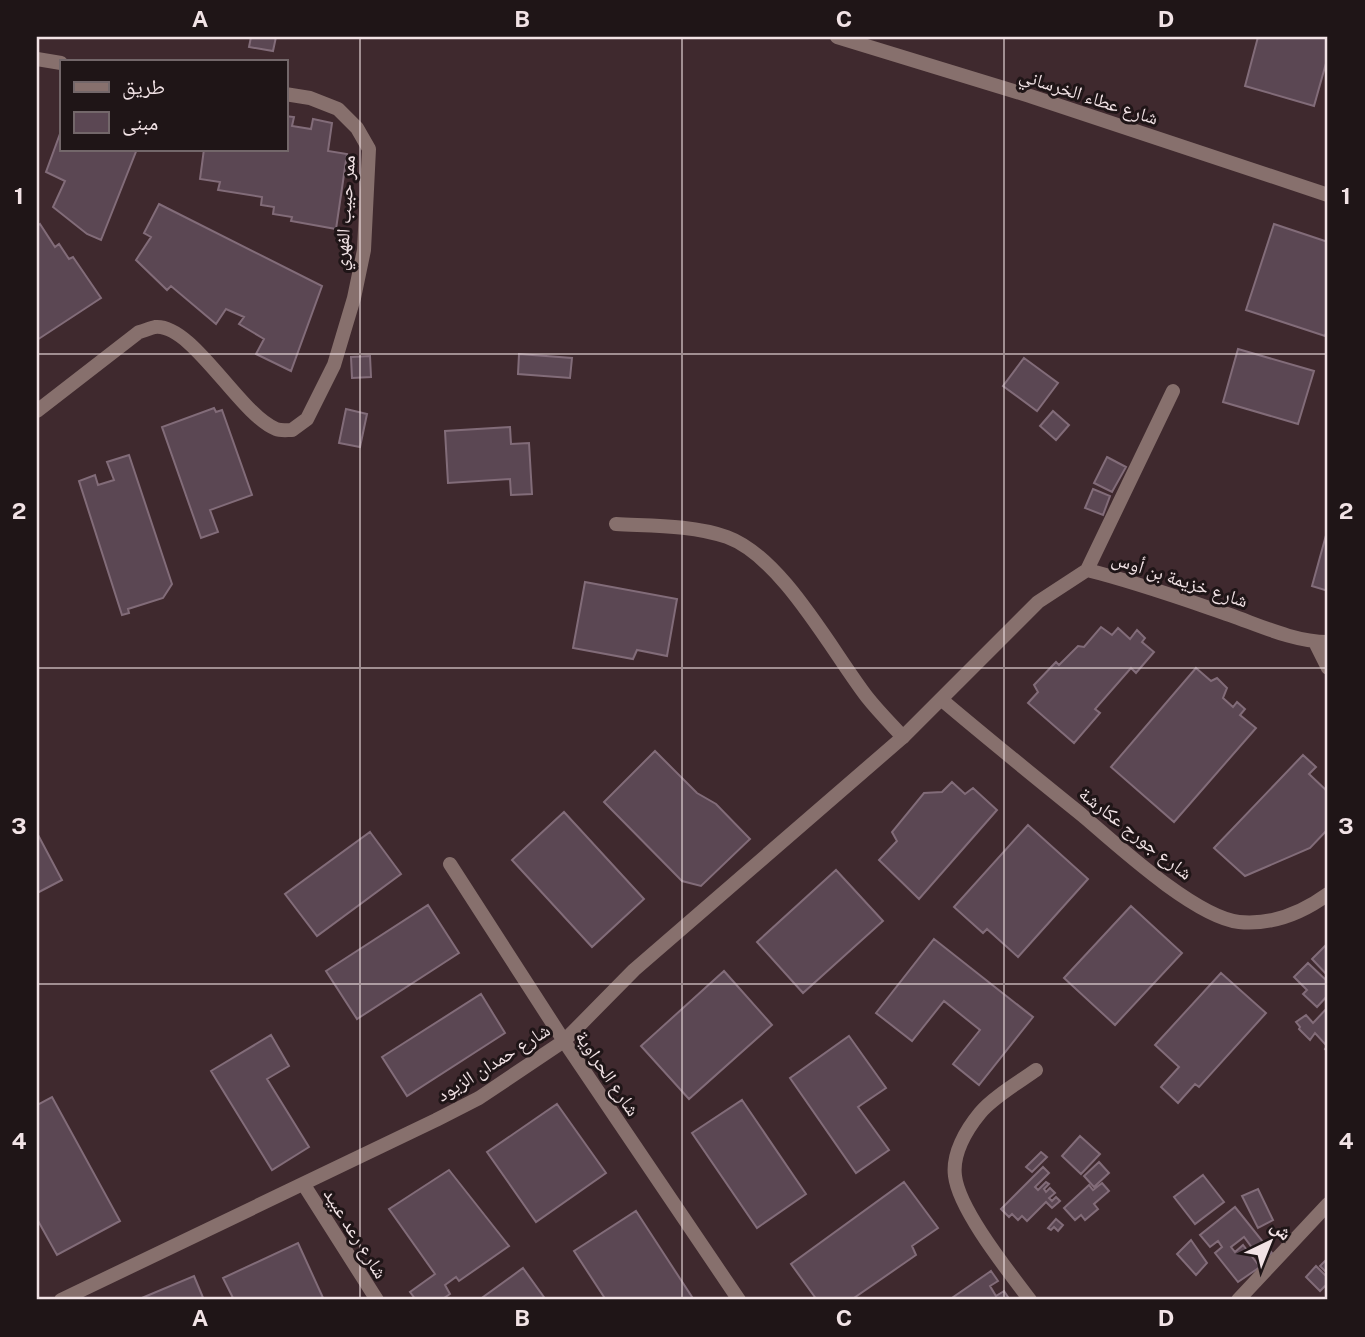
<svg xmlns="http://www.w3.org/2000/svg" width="1365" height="1337" font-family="'Public Sans','Noto Naskh Arabic',sans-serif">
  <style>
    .building { fill: #5b4753; stroke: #826c79; stroke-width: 2 }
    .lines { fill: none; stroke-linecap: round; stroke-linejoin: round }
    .lane { stroke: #87706d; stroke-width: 14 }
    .street { stroke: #87706d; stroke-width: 14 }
    .grid { fill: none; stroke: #f2e3e6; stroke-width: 2; stroke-opacity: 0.55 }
    .labels { text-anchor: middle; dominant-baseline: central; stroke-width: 6; stroke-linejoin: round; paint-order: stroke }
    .street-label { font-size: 19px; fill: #f2e3e6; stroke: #1f1517 }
    .neatline { fill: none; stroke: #f2e3e6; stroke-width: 2.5 }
    .grid-label { font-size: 23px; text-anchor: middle; font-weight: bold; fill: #f2e3e6 }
  </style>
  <rect width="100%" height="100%" fill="#3f292e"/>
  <path class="building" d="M251,37H276L273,51L249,47Z
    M1258,37H1328V56L1314,106L1245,86Z
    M285,116L294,117L292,126L311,129L313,119L332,123L328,151L347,154L336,229L291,221L292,217L273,214L274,207L261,205L262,197L218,190L220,182L200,179L204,149H285Z
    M61,131V149H137L101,240L87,234L53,207L65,181L46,172Z
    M159,204L322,286L291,371L256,354L264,339L239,324L244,317L226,309L216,324L171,286L167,290L136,260L151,237L144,233Z
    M40,224L55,247L59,244L69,259L73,257L101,298L37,340V226Z
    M1274,224L1328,242V327L1325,336L1246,310Z
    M1238,349L1314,371L1298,424L1223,402Z
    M519,354L572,358L570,378L518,374Z
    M370,356L371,377L352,378L351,357Z
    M1024,358L1058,383L1037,411L1003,386Z
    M214,408L216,412L222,410L252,495L210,510L218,532L201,538L162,427Z
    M346,409L367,414L360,447L339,443Z
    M1053,411L1069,425L1056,440L1040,426Z
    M510,427L511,444L529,443L532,494L511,495L510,479L448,483L445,431Z
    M129,455L172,584L163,598L128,609L129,613L122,615L79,481L95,475L98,485L114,480L107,462Z
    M1107,457L1126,467L1112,492L1094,483Z
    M1093,489L1110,496L1103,515L1085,508Z
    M1328,528V591L1312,586Z
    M585,582L677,599L667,656L637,650L633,659L573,648Z
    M1101,627L1112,635L1118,628L1130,639L1137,630L1145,638L1142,642L1154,652L1136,673L1131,668L1095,709L1100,713L1074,743L1028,703L1038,692L1034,685L1056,662L1059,665L1078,646L1084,647Z
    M1196,668L1211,681L1217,678L1227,688L1223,698L1233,707L1237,702L1245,709L1240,715L1256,728L1174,822L1111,767Z
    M655,751L697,793L716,804L750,839L701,886L682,881L604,802Z
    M1303,755L1316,767L1309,774L1328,792V829L1310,848L1245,876L1214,848Z
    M952,782L965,794L973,788L997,810L919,899L879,860L897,841L892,832L924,793L942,792Z
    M564,812L644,899L592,947L512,860Z
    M1028,825L1088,879L1018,957L987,929L983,933L954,907Z
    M370,832L401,874L317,936L285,894Z
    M37,833L62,880L37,893Z
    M836,870L883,921L803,993L757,942Z
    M428,905L459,953L357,1019L326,971Z
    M1131,906L1182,953L1115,1025L1064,978Z
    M934,939L1033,1017L979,1085L953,1064L980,1030L944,1001L912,1041L876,1013Z
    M1328,943V976L1312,959Z
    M1308,963L1328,982V995L1317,1007L1303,994L1307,990L1294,977Z
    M724,971L772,1025L689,1099L641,1046Z
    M1221,973L1266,1013L1199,1087L1195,1084L1178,1103L1161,1087L1179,1067L1155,1045Z
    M481,994L505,1033L407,1096L382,1057Z
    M1328,1007V1052L1325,1049L1327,1046L1315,1033L1310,1040L1299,1029L1300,1027L1296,1022L1306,1015L1313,1023Z
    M271,1035L289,1066L267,1079L309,1147L272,1170L211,1071Z
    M849,1036L886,1088L858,1107L889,1150L856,1173L790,1078Z
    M52,1097L120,1221L57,1255L37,1219V1105Z
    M742,1100L806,1194L757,1228L692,1133Z
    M557,1104L606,1173L536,1222L487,1152Z
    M1080,1136L1100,1154L1081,1174L1062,1156Z
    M1041,1152L1047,1157L1032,1172L1026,1167Z
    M1099,1162L1109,1173L1094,1187L1084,1176Z
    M1043,1167L1049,1173L1035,1187L1038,1190L1046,1182L1049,1184L1044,1189L1046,1192L1050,1188L1055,1193L1049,1198L1052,1201L1056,1197L1060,1201L1052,1208L1046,1202L1027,1221L1022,1216L1018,1220L1012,1214L1009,1217L1001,1209Z
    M449,1170L509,1246L459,1281L456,1277L445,1285L450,1294L441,1300H416L410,1292L435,1274L389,1209Z
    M1203,1175L1224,1202L1195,1224L1174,1197Z
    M904,1182L938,1228L912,1246L916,1255L851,1300H817L791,1264Z
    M1102,1183L1109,1191L1094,1204L1098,1209L1085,1220L1081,1215L1075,1220L1064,1208L1089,1185L1093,1190Z
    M1258,1189L1273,1220L1258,1228L1242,1196Z
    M1235,1207L1272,1253L1262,1261L1244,1237L1231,1247L1235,1252L1243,1245L1260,1267L1238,1282L1215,1253L1222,1247L1218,1241L1210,1247L1200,1235Z
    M636,1211L694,1300H606L574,1251Z
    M1056,1219L1063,1225L1058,1231L1054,1227L1051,1230L1048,1228Z
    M1191,1240L1207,1263L1196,1275L1177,1254Z
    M298,1243L324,1300H234L223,1278Z
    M1328,1258V1274L1320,1266Z
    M1316,1266L1328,1278V1283L1320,1291L1306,1277Z
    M523,1268L546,1300H479Z
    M991,1271L998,1281L990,1286L996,1296L1004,1291L1010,1300H949Z
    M194,1276L204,1300H137Z"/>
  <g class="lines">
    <path class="lane" d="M616,524C653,526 692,525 727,537C782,557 831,650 867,697C878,711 891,724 903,737"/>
    <path class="street" d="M837,37L1030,96L1328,195
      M37,59L61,63
      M37,411L139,332C144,331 150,328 155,327C192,323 240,415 276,429C281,431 287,430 292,430L307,419L334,365L354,298L364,250L369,149L357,128L338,109L310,98L285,94
      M1087,570L1173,391
      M1315,642L1328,668
      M942,700C988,739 1035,777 1082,815C1117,845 1195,917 1239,922C1271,925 1302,913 1328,894
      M450,864L564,1041L739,1300
      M304,1185L377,1300
      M61,1300L436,1120L479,1098L564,1041L634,970L903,737L1038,602L1087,570C1136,582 1183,599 1230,615C1261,626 1295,642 1328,642
      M1030,1300C1009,1272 959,1210 955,1176C952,1154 966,1130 980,1113C992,1098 1019,1082 1036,1070
      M1238,1300L1328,1204"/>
  </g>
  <path class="grid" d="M360,37V1300M682,37V1300M1004,37V1300M37,354H1328M37,668H1328M37,984H1328"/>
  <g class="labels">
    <g class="street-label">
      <text transform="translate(1089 96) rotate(18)">شارع عطاء الخرساني</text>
      <text transform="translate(344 213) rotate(-86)">ممر حبيب الفهري</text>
      <text transform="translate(1180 579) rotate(18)">شارع خزيمة بن أوس</text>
      <text transform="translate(1136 833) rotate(38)">شارع جورج عكارشة</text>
      <text transform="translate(493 1062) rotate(-32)">شارع حمدان الزيود</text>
      <text transform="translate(608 1073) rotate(56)">شارع الحراوية</text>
      <text transform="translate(356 1233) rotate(58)">شارع رعد عبيد</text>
    </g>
  </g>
  <rect width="1365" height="1337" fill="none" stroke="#1f1517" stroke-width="77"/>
  <rect x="60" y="60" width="228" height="91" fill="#1f1517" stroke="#73676a" stroke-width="2"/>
  <rect x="74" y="82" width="35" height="10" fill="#87706d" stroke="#73676a" stroke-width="2"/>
  <text x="122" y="94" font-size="21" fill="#f2e3e6">طريق</text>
  <rect x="74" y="112" width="35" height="21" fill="#5b4753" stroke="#73676a" stroke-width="2"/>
  <text x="122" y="130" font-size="21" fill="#f2e3e6">مبنى</text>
  <g transform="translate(1270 1242) rotate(43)" stroke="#1f1517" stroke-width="5" paint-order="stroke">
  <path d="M0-5L12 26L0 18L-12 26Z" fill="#f2e3e6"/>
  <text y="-10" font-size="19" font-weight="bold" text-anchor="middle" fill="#f2e3e6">ش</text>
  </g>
  <rect x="38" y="38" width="1288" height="1260" class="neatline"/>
  <g class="grid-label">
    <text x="200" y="27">A</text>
    <text x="522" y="27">B</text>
    <text x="844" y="27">C</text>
    <text x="1166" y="27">D</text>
    <text x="19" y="204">1</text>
    <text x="1346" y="204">1</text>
    <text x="19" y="519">2</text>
    <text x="1346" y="519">2</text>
    <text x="19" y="834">3</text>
    <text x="1346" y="834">3</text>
    <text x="19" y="1149">4</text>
    <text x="1346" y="1149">4</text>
    <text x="200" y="1326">A</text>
    <text x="522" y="1326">B</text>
    <text x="844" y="1326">C</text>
    <text x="1166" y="1326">D</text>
  </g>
</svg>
